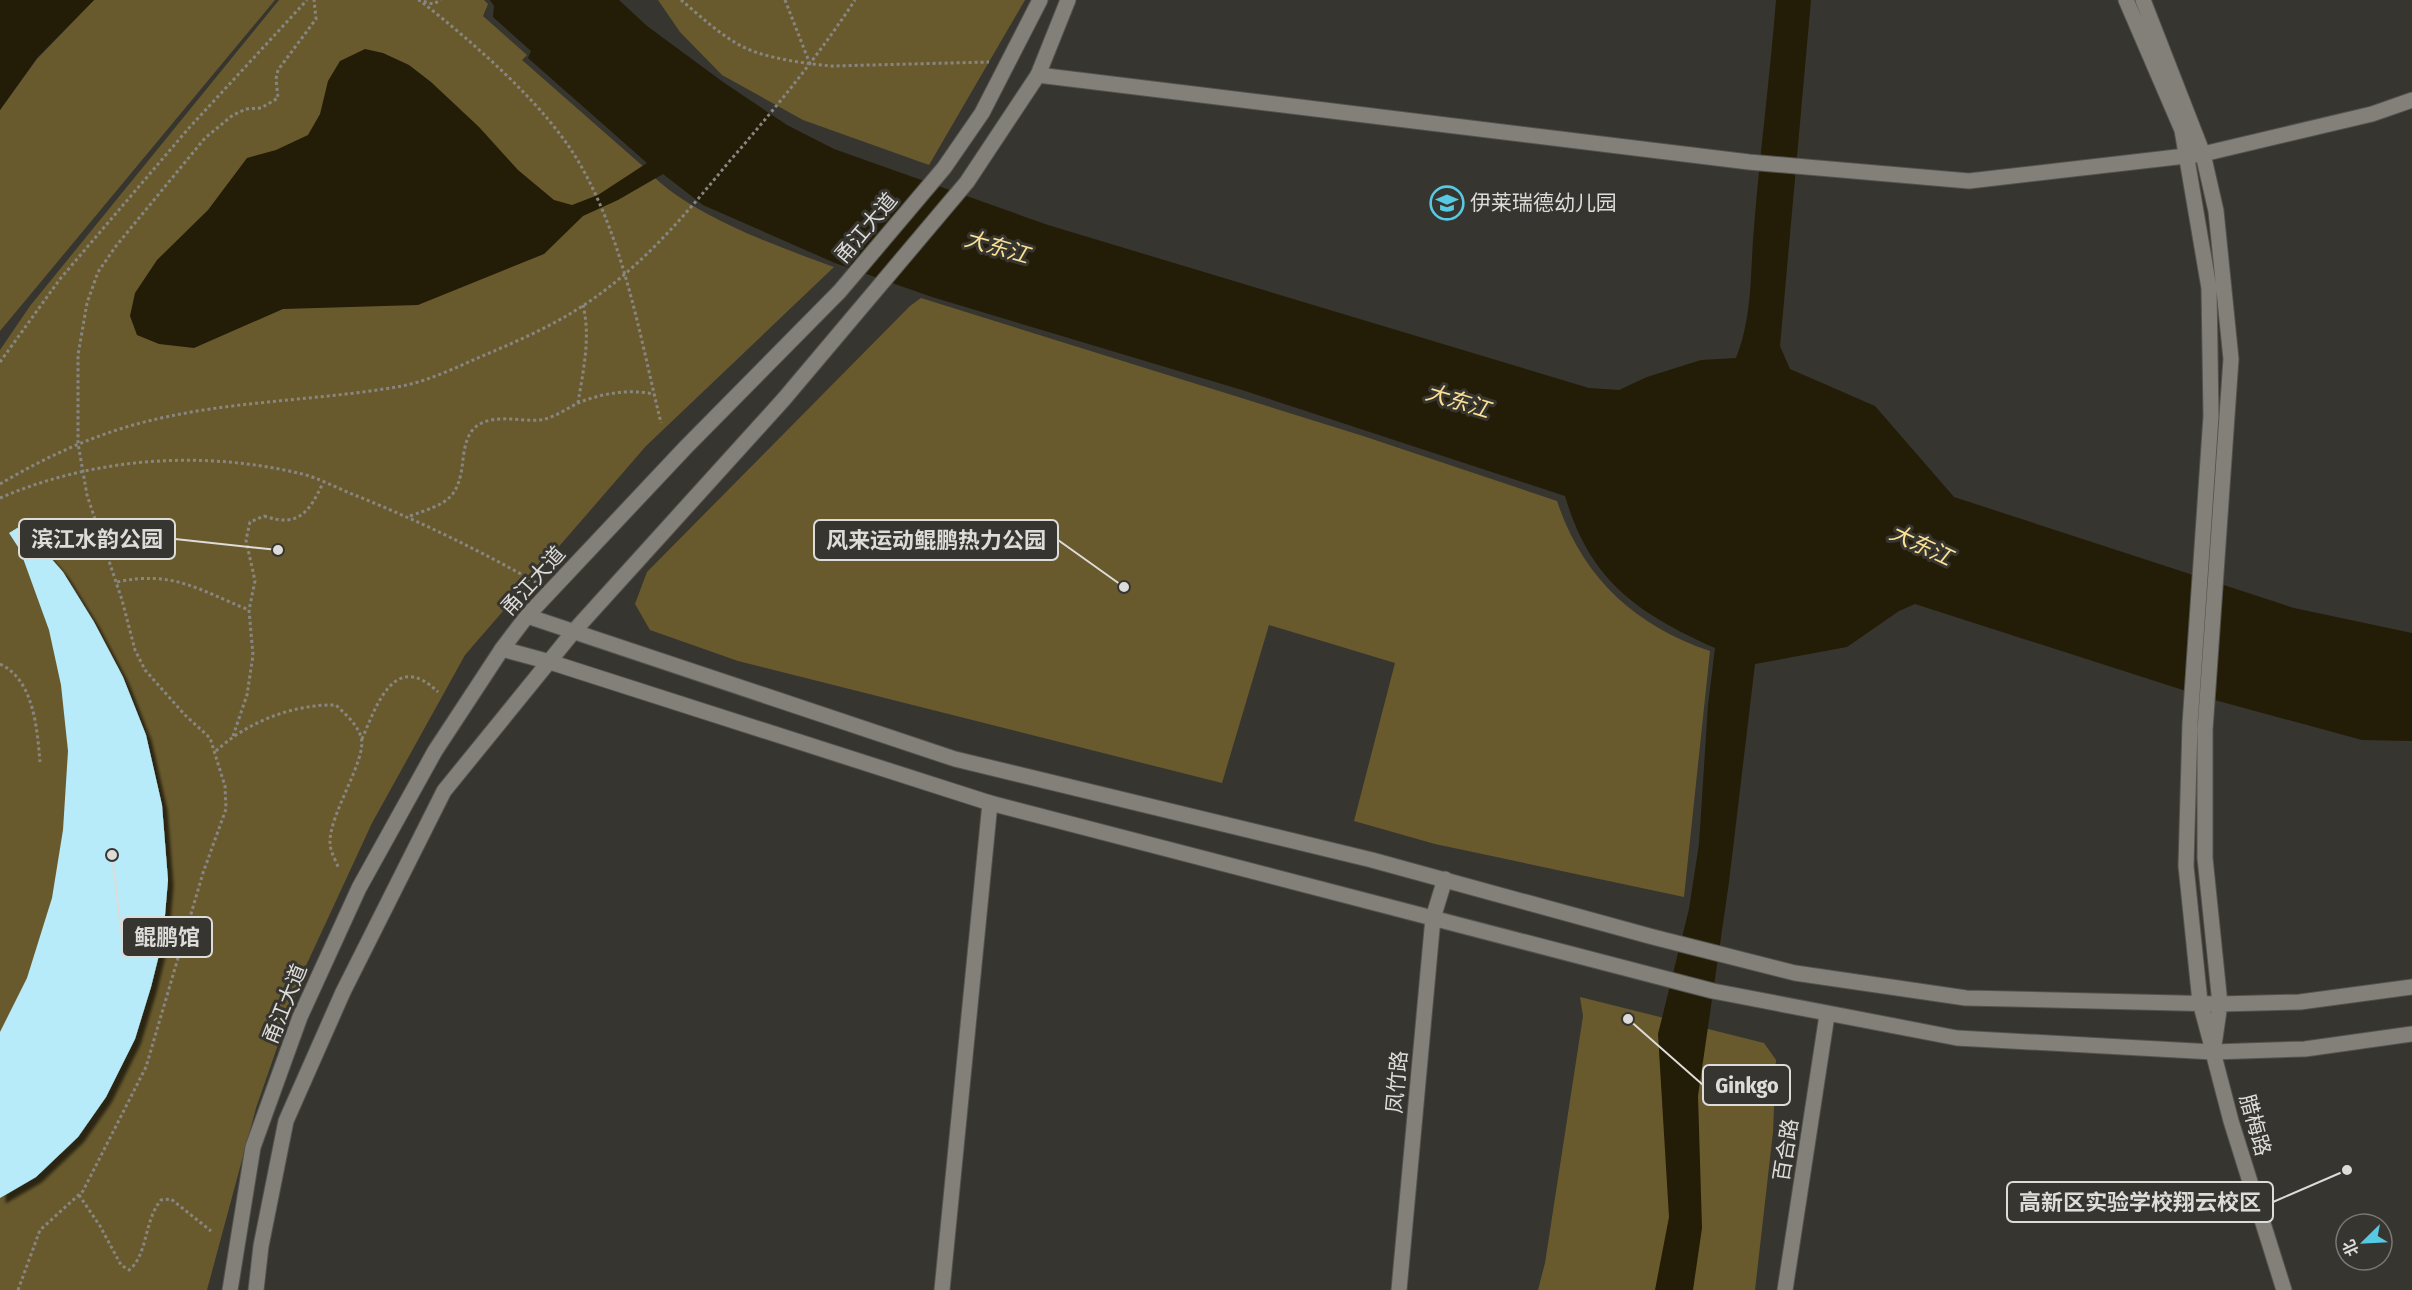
<svg xmlns="http://www.w3.org/2000/svg" width="2412" height="1290" font-family="'Fira Sans Condensed','Noto Sans SC',sans-serif">
  <style>
    .green { fill: #695a2d }
    .water { fill: #231c06 }
    .building { fill: #b8ebf9; filter: url(#shadow) }
    .lines { fill: none; stroke-linecap: round; stroke-linejoin: round }
    .minor-casing { stroke: #54524e; stroke-width: 17 }
    .tertiary-casing { stroke: #54524e; stroke-width: 17 }
    .secondary-casing { stroke: #54524e; stroke-width: 17 }
    .path { stroke: #888682; stroke-width: 3; stroke-dasharray: 3 3; stroke-linecap: butt }
    .minor { stroke: #828079; stroke-width: 15 }
    .tertiary { stroke: #828079; stroke-width: 15 }
    .secondary { stroke: #828079; stroke-width: 15 }
    .labels { text-anchor: middle; dominant-baseline: central; stroke-width: 6; stroke-linejoin: round; paint-order: stroke }
    .poi-label { font-size: 21px; fill: #dddcd9; stroke: #373530; text-anchor: start }
    .street-label { font-size: 21px; fill: #dddcd9; stroke: #373530 }
    .water-label { font-size: 22px; font-style: italic; fill: #fae195; stroke: #373530 }
    .leader { fill: none; stroke: #dddcd9; stroke-width: 2 }
    .callout-dot { fill: #dddcd9; stroke: #373530; stroke-width: 2 }
    .callout { fill: #373530; stroke: #dddcd9; stroke-width: 2 }
    .callout-label { font-size: 22px; text-anchor: middle; font-weight: bold; fill: #dddcd9 }
  </style>
  <defs>
    <filter id="shadow"><feDropShadow dx="5.5" dy="5.5" stdDeviation="1.5" flood-color="#0009"/></filter>
  </defs>
  <rect width="100%" height="100%" fill="#373530"/>
  <path class="green" d="M94,0H275L0,331V110L37,59Z
    M279,0H484L488,4L483,16L527,55L522,60L645,168C686,214 776,246 834,267L646,446L465,655L372,823L304,970L256,1108L207,1290H0V350L30,306Z
    M658,0H1025L929,165L803,120L722,75L680,32Z
    M921,298L1363,436L1557,501C1582,577 1635,626 1710,651L1684,897L1435,844L1354,821L1395,663L1269,625L1222,783L738,661L650,630L635,604L647,572L910,306Z
    M1580,997L1764,1043L1776,1060L1773,1132L1755,1290H1538L1545,1263L1583,1016Z"/>
  <path class="water" d="M0,0H94L37,58L0,110Z
    M490,0H619L647,26L723,82L787,125L834,149L1048,225L1589,388L1619,390L1647,377L1701,360L1736,358C1753,316 1750,272 1754,227C1760,152 1770,76 1776,0H1811L1780,346L1790,369L1875,406L1954,497L2294,608L2412,633V741L2362,740L2211,699L1915,604L1899,611L1847,647L1755,664L1729,882L1698,1096L1702,1228L1693,1290H1655L1669,1217L1658,1034L1689,909L1699,844L1708,705L1715,648C1637,613 1590,581 1565,496L1242,390L932,297L835,263L703,205L663,174L618,200L583,216L544,254L418,305L283,309L194,348L159,344L137,335L130,316L135,293L157,260L208,210L247,158L276,150L308,135L320,114L328,81L340,61L365,49L383,53L409,65L431,82L479,127L518,170L554,200L572,205L598,195L647,163L528,58L531,51L493,17L494,6Z"/>
  <path class="building" d="M22,525L63,572L94,622L123,677L146,735L162,805L168,880L163,939L151,987L135,1039L106,1097L78,1137L36,1177L0,1198V1032L27,978L52,898L63,830L68,751L61,685L49,630L20,550L9,533Z"/>
  <g class="lines">
    <g class="minor-casing">
      <path id="minor" d="M1038,75L1749,162L1969,181L2203,154L2372,114L2412,100
        M942,1290L990,803
        M1399,1290L1433,918L1445,879
        M1785,1290L1827,1015"/>
    </g>
    <g class="tertiary-casing">
      <path id="tertiary" d="M2126,0L2182,130L2209,288L2211,416L2190,724L2186,866L2200,1002L2211,1043
        M2143,0L2203,154L2216,211L2231,359L2205,730V858L2220,1004L2213,1052L2231,1121L2284,1290
        M527,616L955,759L1372,860L1653,937L1795,973L1966,998L2220,1004L2300,1002L2412,987
        M502,649L550,662L990,803L1713,991L1957,1038L2213,1052L2305,1049L2412,1034"/>
    </g>
    <g class="secondary-casing">
      <path id="secondary" d="M230,1290L253,1147L300,1017L359,888L435,751L502,649L527,616L686,447L840,291L944,168L982,113L1040,0
        M256,1290L261,1246L286,1121L343,992L444,791L574,631L784,399L967,182L1038,75L1068,0"/>
    </g>
    <path class="path" d="M418,0L433,4L441,0
      M681,0C704,19 729,44 758,53C781,60 808,64 832,66L989,62
      M785,0L810,64
      M423,3C475,44 549,108 581,166C625,244 640,337 661,423
      M0,362L60,279L188,129L307,0
      M578,403C583,371 591,338 583,305
      M0,484C52,453 107,429 166,417C244,400 324,400 402,386C428,381 455,368 480,357C518,341 555,325 590,301C644,264 686,214 728,163C773,111 817,58 855,0
      M0,498C93,458 199,450 298,473C318,477 338,489 357,496C419,521 479,550 537,583
      M410,516C446,503 459,501 463,459C464,451 466,439 471,432C486,411 519,422 540,420C554,418 566,409 578,403C602,393 629,389 654,394
      M117,582C173,570 199,590 249,610
      M0,664C34,680 37,728 40,762
      M233,736L247,695L253,655L249,610L255,581L246,540L250,522L264,516C299,528 309,512 323,483
      M362,739C376,707 394,649 438,692
      M216,751C247,722 293,704 336,705C346,715 357,724 361,737C368,758 329,814 330,843C330,851 336,861 339,869
      M79,1195L100,1226L121,1265L129,1270C148,1255 144,1220 161,1200L171,1199L211,1231
      M18,1290L40,1230L83,1191L146,1067L203,873L226,809L225,786L210,738L185,715L145,670L135,650L122,600L87,495L78,443V355L87,303L98,272L116,246L205,138L233,115L246,109L261,108L278,98L276,79L278,70L316,19L314,0"/>
    <use href="#minor" class="minor"/>
    <use href="#tertiary" class="tertiary"/>
    <use href="#secondary" class="secondary"/>
  </g>
  <defs>
    <g id="school-ring" transform="scale(1.725)"><circle r="9.5" fill="#373530" stroke="#58c9e3" stroke-width="1.5"/><path d="M0-5L7-2L0 1L-7-2ZM-4 1L0 2.5L4 1V4Q0 6-4 4Z" fill="#58c9e3"/></g>
  </defs>
  <g fill-rule="evenodd">
    <use href="#school-ring" x="1447" y="203"/>
  </g>
  <g class="labels">
    <g class="poi-label">
      <text x="1470" y="203">伊莱瑞德幼儿园</text>
    </g>
    <g class="street-label">
      <text transform="translate(866 228) rotate(-50)">甬江大道</text>
      <text transform="translate(533 581) rotate(-48)">甬江大道</text>
      <text transform="translate(285 1004) rotate(-68)">甬江大道</text>
      <text transform="translate(1397 1082) rotate(-85)">凤竹路</text>
      <text transform="translate(2255 1125) rotate(74)">腊梅路</text>
      <text transform="translate(1786 1150) rotate(-81)">百合路</text>
    </g>
    <g class="water-label">
      <text transform="translate(997 247) rotate(16)">大东江</text>
      <text transform="translate(1458 401) rotate(17)">大东江</text>
      <text transform="translate(1921 545) rotate(25)">大东江</text>
    </g>
  </g>
  <path class="leader" d="M278 550L175 539M1124 587L1058 540M112 855L122 937M1628 1019L1703 1085M2347 1170L2273 1202"/>
  <g class="callout-dot">
    <circle cx="278" cy="550" r="6"/>
    <circle cx="1124" cy="587" r="6"/>
    <circle cx="112" cy="855" r="6"/>
    <circle cx="1628" cy="1019" r="6"/>
    <circle cx="2347" cy="1170" r="6"/>
  </g>
  <g class="callout">
    <rect x="19" y="519" width="156" height="40" rx="6"/>
    <rect x="814" y="520" width="244" height="40" rx="6"/>
    <rect x="122" y="917" width="90" height="40" rx="6"/>
    <rect x="1703" y="1065" width="87" height="40" rx="6"/>
    <rect x="2007" y="1182" width="266" height="40" rx="6"/>
  </g>
  <g class="callout-label">
    <text x="97" y="547">滨江水韵公园</text>
    <text x="936" y="548">风来运动鲲鹏热力公园</text>
    <text x="167" y="945">鲲鹏馆</text>
    <text x="1747" y="1093">Ginkgo</text>
    <text x="2140" y="1210">高新区实验学校翔云校区</text>
  </g>
  <g transform="translate(2364 1242) rotate(246)"><circle r="28" fill="#373530" stroke="#797874" stroke-width="1.5"/>
  <path d="M0-4.5L10 22L0 15L-10 22Z" fill="#58c9e3"/>
  <text y="-9" font-size="16" font-weight="bold" text-anchor="middle" fill="#dddcd9">北</text>
  </g>
</svg>
